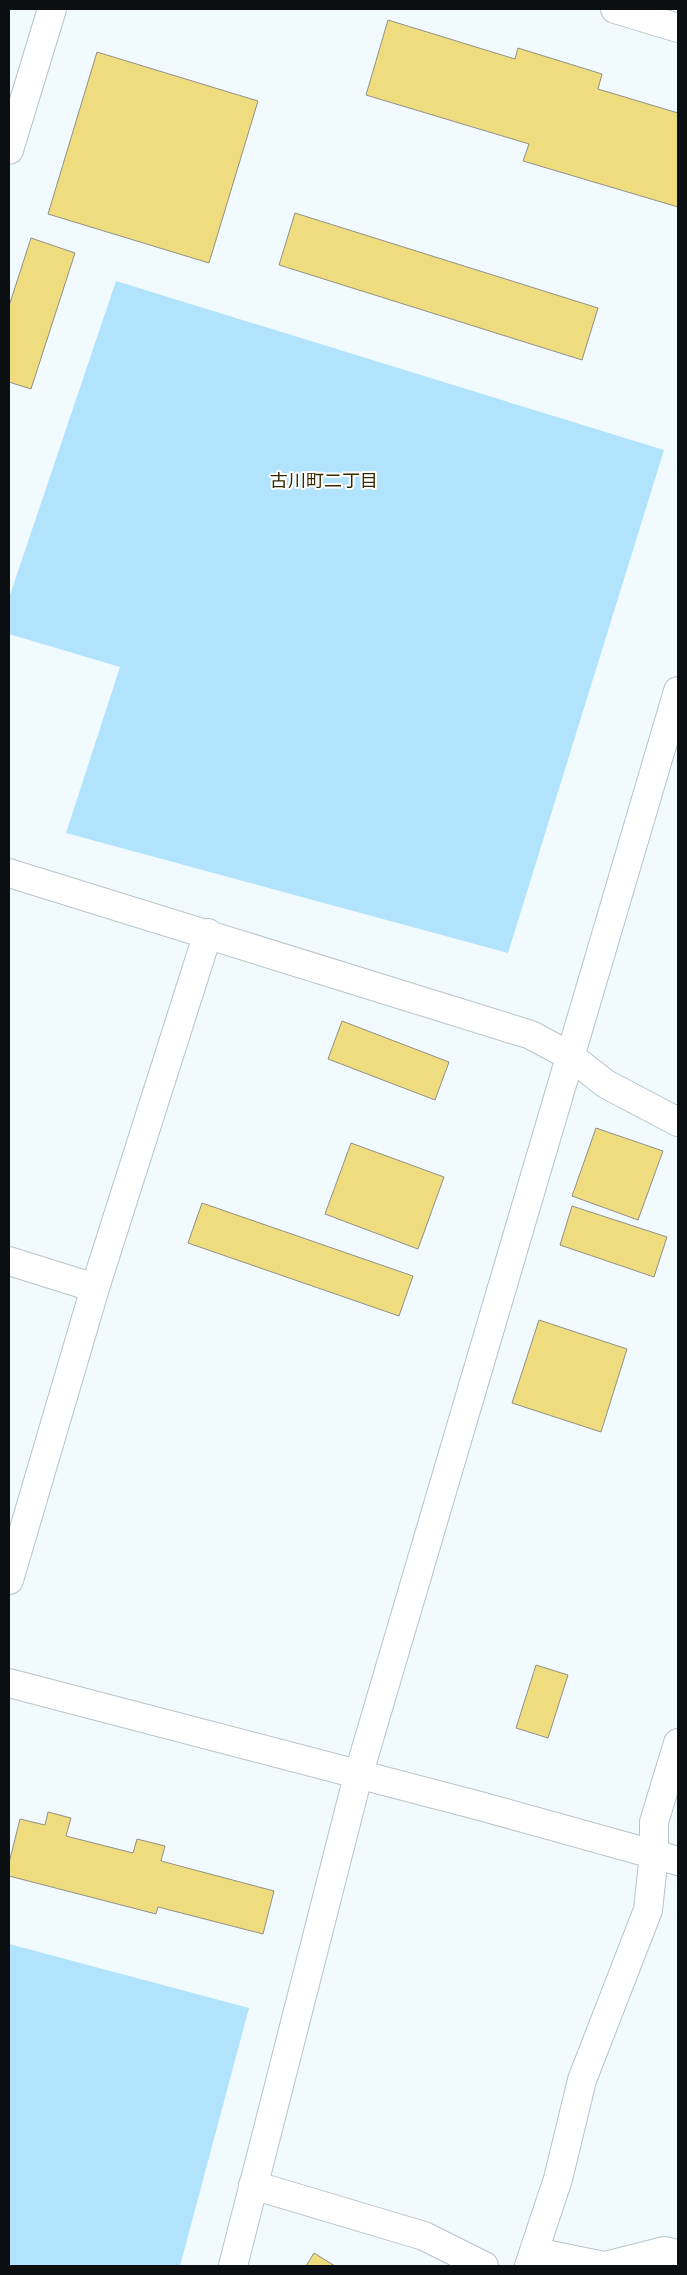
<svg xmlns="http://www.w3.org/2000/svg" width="687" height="2275" font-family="'Fira Sans','Noto Sans JP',sans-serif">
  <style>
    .green { fill: #b1e3fc }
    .building { fill: #eedc7e; stroke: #929086 }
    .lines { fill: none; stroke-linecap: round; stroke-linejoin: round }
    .minor-casing { stroke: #b8c3c9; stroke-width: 30 }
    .minor { stroke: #fff; stroke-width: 28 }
    .labels { text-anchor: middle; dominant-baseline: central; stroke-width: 4; stroke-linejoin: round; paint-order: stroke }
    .neighbourhood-label { font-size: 18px; fill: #332b00; stroke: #fff }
  </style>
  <rect width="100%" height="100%" fill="#f1faff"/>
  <path class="green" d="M116,281L664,450L508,953L66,833L120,667L9,634V598Z
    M9,1944L249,2008L180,2266H9Z"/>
  <path class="building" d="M388,20L515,59L518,48L602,74L598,89L678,113V207L523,161L529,144L366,95Z
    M97,52L258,101L209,263L48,214Z
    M295,213L598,308L582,360L279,265Z
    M31,238L75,253L31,389L9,382V306Z
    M342,1021L449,1062L435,1100L328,1059Z
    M596,1128L663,1151L638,1220L572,1196Z
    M351,1143L444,1177L418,1249L325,1214Z
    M202,1203L413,1276L399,1316L188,1243Z
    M572,1206L667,1237L654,1277L560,1245Z
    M539,1320L627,1349L601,1432L512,1403Z
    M536,1665L568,1675L548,1738L516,1728Z
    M48,1812L71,1818L66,1836L133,1853L137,1839L165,1846L161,1861L274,1891L263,1934L158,1907L156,1914L9,1876V1863L20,1819L45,1825Z
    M314,2253L335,2266H306Z"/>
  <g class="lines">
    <g class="minor-casing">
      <path id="minor" d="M615,9L678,28
        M9,150L52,9
        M9,873L531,1035L570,1056L606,1084L678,1122
        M9,1261L95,1288
        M9,1580L95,1288L208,933
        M9,1683L480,1806L678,1861
        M253,2185L424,2236L484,2266
        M535,2252L604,2266
        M233,2266L358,1776L678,691
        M529,2266L558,2179L582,2080L648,1910L654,1854V1822L678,1743
        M605,2266L664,2251L678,2254"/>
    </g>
    <use href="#minor" class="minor"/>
  </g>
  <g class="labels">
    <g class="neighbourhood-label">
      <text x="324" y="481">古川町二丁目</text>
    </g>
  </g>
  <rect width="687" height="2275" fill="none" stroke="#0b0f11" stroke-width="20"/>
</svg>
